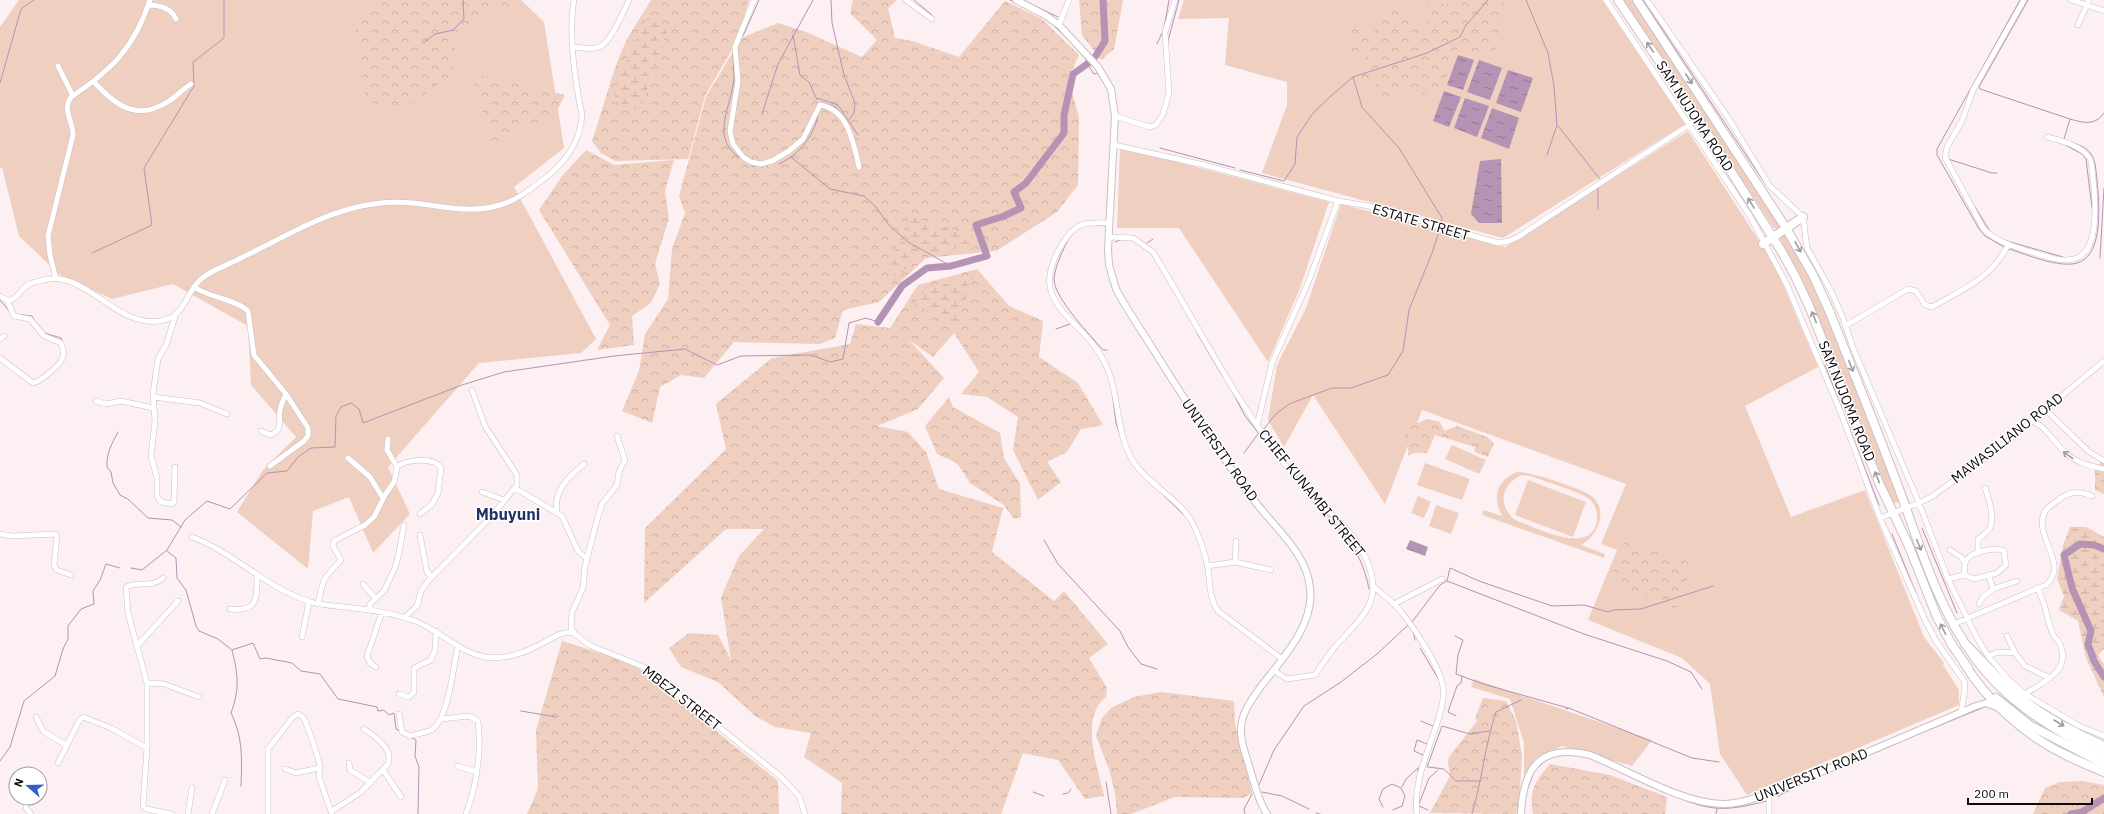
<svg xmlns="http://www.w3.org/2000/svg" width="2104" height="814" font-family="'IBM Plex Sans',sans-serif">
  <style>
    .green { fill: #efcfc0; fill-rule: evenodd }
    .forest { fill: url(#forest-crowns) }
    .wetland { fill: url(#wetland-marsh) }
    .water { fill: url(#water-ripples) }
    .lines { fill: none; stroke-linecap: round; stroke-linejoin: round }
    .stream { stroke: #b493b4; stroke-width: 1 }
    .river { stroke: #b493b4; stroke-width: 7 }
    .minor-casing { stroke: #cbc0c2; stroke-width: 6 }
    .tertiary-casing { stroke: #cbc0c2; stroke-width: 8 }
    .primary-casing { stroke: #cbc0c2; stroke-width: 10 }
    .trunk-casing { stroke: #cbc0c2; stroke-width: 10 }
    .minor { stroke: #fff; stroke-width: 5 }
    .tertiary { stroke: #fff; stroke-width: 6 }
    .primary { stroke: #fff; stroke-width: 8 }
    .trunk { stroke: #fff; stroke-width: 8 }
    .oneway { stroke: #9f9d9e }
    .labels { text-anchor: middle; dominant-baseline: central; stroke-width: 3; stroke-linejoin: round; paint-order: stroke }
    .street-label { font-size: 14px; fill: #0f0b0c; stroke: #fff }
    .quarter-label { font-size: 16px; font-weight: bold; fill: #1f3269; stroke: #fff }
  </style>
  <defs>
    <pattern id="forest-crowns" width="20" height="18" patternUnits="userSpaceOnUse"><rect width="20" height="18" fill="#efcfc0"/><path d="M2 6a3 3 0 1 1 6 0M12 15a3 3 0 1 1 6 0" fill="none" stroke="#ccb0a4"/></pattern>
    <pattern id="wetland-marsh" width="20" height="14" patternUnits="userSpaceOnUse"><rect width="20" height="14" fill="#efcfc0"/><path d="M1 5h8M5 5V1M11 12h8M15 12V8" fill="none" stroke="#ccb0a4"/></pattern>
    <pattern id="water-ripples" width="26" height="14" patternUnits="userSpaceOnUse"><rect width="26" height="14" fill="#b493b4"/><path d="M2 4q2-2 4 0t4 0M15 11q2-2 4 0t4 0" fill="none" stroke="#917691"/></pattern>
  </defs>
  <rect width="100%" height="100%" fill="#fcf0f2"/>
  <path class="green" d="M19,0H521L544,22L564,148L514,187L596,339L581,353L479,363L388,467L410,514L373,553L349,497L313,511L308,569L237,512L263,470L296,437L251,385L248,326L173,284L112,299L60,275L19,236L2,167L0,169V27Z
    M1184,0H1602L1685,124L1503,238L1262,173L1287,105V82L1225,65L1229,18L1178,19Z
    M1622,0H1635L1783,227L1778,230L1773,227Z
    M1688,131L1774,264L1818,367L1745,406L1791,517L1865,490L1924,637L1944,663L1943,665L1959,690V705L1747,795L1720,754L1710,684L1682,658L1588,620L1617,550L1601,544L1626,484L1422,410L1385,504L1313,395L1284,447L1268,420L1277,365L1306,308L1341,204L1505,247Z
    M1120,147L1329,202L1300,288L1268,362L1179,228H1117Z
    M1786,233L1820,297L1900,499L1897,503H1892L1810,298L1780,238Z
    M1452,445L1486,460L1479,474L1445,459Z
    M1425,463L1470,479L1462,500L1417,485Z
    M1517,472C1529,471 1579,488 1590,495C1610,509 1598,536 1581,545L1605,554L1604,558L1482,515L1484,510L1502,516C1492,497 1496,481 1517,472ZM1522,475L1530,476C1544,481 1577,491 1588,498C1595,503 1598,512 1597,520C1592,558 1535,527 1515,520C1497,505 1501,484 1522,475Z
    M1528,480L1586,502L1573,537L1515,515Z
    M1418,496L1431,502L1424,518L1411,513Z
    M1436,505L1459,513L1451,534L1429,526Z
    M1474,679L1652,740L1632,766L1562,746L1536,758L1524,783V743L1510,699L1471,687Z"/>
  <path class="forest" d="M371,0H520L521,10L480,12L455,47L452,74L405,109L365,101L360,50L355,27Z
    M651,0H749L737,41L705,96L688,159L615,161L601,153L592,141C603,110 610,78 623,48C630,31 642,16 651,0Z
    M853,0H897L888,8L895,38L912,41L959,57L1005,1L1042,19L1079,55L1068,78L1079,117L1078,185L1057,212L996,251L926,258L879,302L843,310L835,338L820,344L734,342L704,378L681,375L660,387L652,423L622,411L639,371L645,334L668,299L672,249L685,213L679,196L706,97L741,38L778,23L806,32L862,57L877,40L850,13Z
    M1079,0H1123L1114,49L1101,60L1082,35Z
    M1453,0H1505L1501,10L1504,37L1490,58L1459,46L1443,86L1421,95L1400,87L1383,102L1375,82H1355L1366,56H1340L1351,50L1355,35L1349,32L1360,22L1370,35L1378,27L1380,9C1405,5 1406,7 1420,27L1431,18L1426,5L1452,4Z
    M470,73L565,95L549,126L520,121L497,154Z
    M586,150L614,165L674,160L665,191L669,218L655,264L660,284L651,303L632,316L634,345L597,350L610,325L539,210L562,176Z
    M977,269L1009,306L1043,321L1039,357L1078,383L1103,425L1081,429L1067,452L1047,462L1061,482L1038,500L1013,450L1018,417L987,397L961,394L979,372L954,333L933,357L909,340L944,378L918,409L877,426L908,432L926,452L939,489L1003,508L992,552L1054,601L1064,591L1108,644L1089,658L1107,688L1106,697C1079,717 1098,769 1104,796L1085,799L1058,760L1023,753L1001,814H841L842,783L804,757L811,733L775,727L755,716L718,682L681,667L669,648L689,633L718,635L731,660L721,597L739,556L764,529H726L644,603L645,528L726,449L716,404L772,358L850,344L856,324L890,328L918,285Z
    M949,397L953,407L1000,433L1004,458L1020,484L1021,517L1014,519L1004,505L970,483L957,463L937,454L925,426Z
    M1412,414L1418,423L1427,419L1440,422L1444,431L1458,426L1487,437L1494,443L1488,457L1474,452L1475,447L1435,435L1427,453H1414L1408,456V444L1404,434Z
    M1625,539L1693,564L1676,609L1609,583Z
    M562,641L632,663L778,781L779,814H527L538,789L536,730Z
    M1161,692L1234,701L1235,724L1252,793L1244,798L1175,797L1131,814H1117L1115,793L1109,769L1096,736L1102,718L1111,708L1134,697Z
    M1483,698L1506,701L1516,721L1522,756L1519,807L1516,814L1430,813L1450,776L1448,762L1449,757L1477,721L1475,718Z
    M1550,764L1610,775L1667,797L1665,814H1533C1529,789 1535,782 1550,764Z
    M2082,781L2104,785V814H2033L2045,788L2060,782Z"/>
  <path class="wetland" d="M648,17L669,27L640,110L614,101C619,70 633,45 648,17Z
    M911,216L978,238L976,247L930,252L902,234Z
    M898,239L922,252L897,277L888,271Z
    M973,277L957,325L914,305L925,289Z
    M2104,457V494L2095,490V471Z
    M2070,527H2086L2104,537V649L2098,655L2104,665V697L2086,658L2078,621L2059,610L2064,596L2057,579L2063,545Z"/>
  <path class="water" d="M1458,55L1474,60L1463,90L1447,85Z
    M1479,60L1502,68L1490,100L1467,92Z
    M1508,70L1533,78L1521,112L1496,103Z
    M1444,91L1461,97L1449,127L1433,121Z
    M1465,98L1489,106L1477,137L1454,128Z
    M1492,108L1519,118L1509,149L1481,138Z
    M1501,159L1502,223H1479L1471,214L1480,161Z
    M1410,540L1428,547L1425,556L1406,549Z"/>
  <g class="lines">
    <path class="stream" d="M831,0L832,23L844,75L855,103L854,113L849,120
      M914,0L932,15
      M1010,0L1013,1
      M1023,0L1058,17
      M1526,0L1548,53L1554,86L1557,125L1547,155
      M1643,0L1766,185
      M2028,0L1979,87L1980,89L2070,119
      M1052,24L1073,44
      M1164,28L1169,0
      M793,35L800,75L809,82L817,100
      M743,36L759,0
      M1168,41L1179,0
      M423,43L435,34L453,30L464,19L463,0
      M1157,44L1162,33
      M733,53C733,63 735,75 733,85C729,111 711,139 740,158
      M1085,56L1087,64L1094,74L1098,73
      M1353,77L1362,107L1399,148L1442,218L1441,225
      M0,83L21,9L34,0
      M817,98L838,105L858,135
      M819,103L820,102L836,107L839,111
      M762,114L778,64L813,0
      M1558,126L1600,179
      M2064,139L2070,119C2084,123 2095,126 2104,113
      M2065,145L2082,154L2086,159L2092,208
      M1160,148L1235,168
      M791,157L830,189L864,196L876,207L889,225L908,242L951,266
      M1948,159L1992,173H1997
      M750,164L754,167
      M779,164C798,156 817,133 818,112
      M1240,170L1284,181L1295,164L1297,137L1313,113L1332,95L1353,77L1427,53L1460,37L1466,25L1488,0
      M1107,205L1109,173
      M1975,207L1990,231
      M1598,209V188
      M1096,225L1107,226
      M1069,238C1063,250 1055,266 1054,279C1054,298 1091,336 1103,350H1107
      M2007,241L2063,257
      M1115,242L1120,240
      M1147,243L1153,239
      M2004,247L1985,236L1979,229L1937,155V149L2020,0
      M2009,249C2026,254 2062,270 2080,262C2104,252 2099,201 2097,180C2096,172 2096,161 2091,154C2087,148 2080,145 2073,143
      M92,253L152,225L144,168L194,86L193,62L224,38V0
      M2100,258L2104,188
      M0,300L10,312
      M15,314L32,316L36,323
      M1056,329L1070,324
      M44,333L61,338L62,341
      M1197,333L1223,377
      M1825,365L1842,409
      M1233,393L1245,416L1280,461
      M1113,399L1116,423L1126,452
      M1846,419L1879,505
      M1263,430L1276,414L1289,404L1332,388H1351L1388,375L1403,351L1409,310L1432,253L1440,228
      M118,432C112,443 106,454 107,467L111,472L113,483L120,495L128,499L148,518L172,520L181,527
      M1211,445L1218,454
      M1244,453L1258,434
      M1159,491L1184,515
      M1313,500C1340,530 1361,547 1369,589
      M1922,528L1957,613
      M1892,534L1916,593
      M1044,540L1058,564L1120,631L1128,647L1141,664L1157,669
      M167,551L176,558L177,578L186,590L196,626L199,631L218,639L232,650L253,643L260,659L266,658L292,663L301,671L320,674L338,699L377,707L378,711L384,710L389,715L394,713L396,729L400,731
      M131,568L142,570L167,550L185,520L207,501L230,509L267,473L287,471L298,457L311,448L335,447L336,416L341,407L351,403L359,409L363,423L462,385L504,372L614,356L685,349L717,365L741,356L811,355L830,362L843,359L849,323L866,318L878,322
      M1447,581L1584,634L1667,661L1691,672L1702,689
      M1412,622L1440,585L1447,581L1450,568L1479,581L1552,606L1584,605L1608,612L1613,610L1641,609L1713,586
      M1413,631L1415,640
      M1455,636L1463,640L1458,655L1456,674L1483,684L1568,708
      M1420,648L1439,680
      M232,650C238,675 240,688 231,713C243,737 242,760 241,786
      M1566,709L1569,708L1692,758L1719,762
      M521,711L556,717
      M1456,716L1448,712L1457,686L1461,683L1462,676
      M1421,721L1433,726
      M412,738L416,740L415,756L419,767L418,814
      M1904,740L1987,706
      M1423,755L1414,751L1417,740L1427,744
      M0,761L10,747L24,701L55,676L63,649L68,639V626L81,609L94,604L93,591L100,580L106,564L120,568
      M1427,767L1442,726L1470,734L1489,731
      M1428,767L1444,769L1456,781H1481
      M1538,767L1548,759
      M1418,768V772
      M1812,779L1898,743
      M1106,782L1111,814
      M1258,787L1274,750L1304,706L1341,682L1377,654L1408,625
      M1402,787L1406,779L1418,768
      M1527,790L1534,772
      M1033,792L1044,796
      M1262,792L1282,796L1309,809
      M1063,794L1068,793L1071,789
      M1778,796L1808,781
      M1677,797C1714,813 1730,810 1767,801
      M1414,799V806
      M1419,804L1429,778L1438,770
      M1419,806L1428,810
      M1383,807L1379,799L1383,789L1392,784L1401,788L1405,796L1402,806L1393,810
      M1316,813L1320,814
      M1245,814L1244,809L1252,794
      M1472,814C1482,780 1485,745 1496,712L1521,700
      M1716,814L1717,809"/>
    <path class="river" d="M1095,57L1105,41L1103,0
      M878,322L902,286L927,268L951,266L987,256L976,225L1004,216L1021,208L1014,192L1026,183L1064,133V115L1073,74L1090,62
      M2104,549L2094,545L2080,544L2064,555L2072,588L2091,631L2088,644L2094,661L2104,677
      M2071,814L2082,812L2104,798"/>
    <g class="minor-casing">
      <path id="minor" d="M754,0L735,47L738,81L730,131L733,144L743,157L751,162L761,164L772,161L789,151L803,139L820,105C848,109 854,144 859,167
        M906,0L932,19
        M1606,0L1750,216L1787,285L1841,413L1880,518L1925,620L1936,641L1964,681L1965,688L1961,713
        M1647,0L1729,119L1769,185L1803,217L1807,248L1831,291L1843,318L1853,348L1919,503L1948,579L1977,638L1988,656L2010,681L2025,694L2079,726L2104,736
        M2024,0L1973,90L1962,121L1947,147L1945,157L1983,228C1997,243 2016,247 2035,253C2047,257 2062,262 2074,259C2104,252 2094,184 2091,161C2086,147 2060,140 2047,137
        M2071,0L2104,11
        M148,5C159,5 171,8 176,19
        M1059,25L1069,0
        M2078,25L2089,0
        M574,47C581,48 591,50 599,47C611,43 623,12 629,0
        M58,66L73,96
        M94,82C116,106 137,122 169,101C177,96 183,89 191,84
        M1115,116L1149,127L1156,125L1163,114L1169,93L1165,32L1175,0
        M1114,145L1204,165L1338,201L1369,206L1498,243L1509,241L1518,237L1698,119
        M1108,223C1083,222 1074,223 1061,246C1025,306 1083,317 1105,363C1121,396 1114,433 1135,464C1149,484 1182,502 1192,522C1199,535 1205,553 1208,568C1210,583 1209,598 1218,611L1281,658
        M1108,237L1133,238L1153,252C1199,327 1239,409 1295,477C1322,509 1371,539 1373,586C1374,612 1349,630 1334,648C1327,657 1321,666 1315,675L1287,679L1273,670
        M56,279L50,255L48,236L73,135C73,121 62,110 71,97C113,69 134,48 150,0
        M194,287C210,298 235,299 248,311L254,355L286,394L308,428V436L304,441L270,466
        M0,296L7,300H11C20,296 22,286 32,283C41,280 55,277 65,280C98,289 122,326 160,321C185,317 184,296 200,280C210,270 226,266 239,259C275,242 314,218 353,208C372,203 394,201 413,203C443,206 471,214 500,205C518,200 535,186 549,175C568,159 581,139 582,114C575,83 568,32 574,0
        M175,317L166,345L158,359L153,393L155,421L151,456L157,478V496L161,502L172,504L174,502L175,467
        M1845,326L1908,289L1916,291L1925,305L1932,307C1963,289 1991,279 2008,245
        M0,339L4,336
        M0,358L33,383C40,382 60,365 62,359C65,354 63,348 61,343L44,336L30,319L14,316L7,300
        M153,397L200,403L227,414
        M96,401L106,404L121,401L153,408
        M2045,409L2088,451L2104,461
        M2030,421C2046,424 2055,445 2067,454C2077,463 2091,466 2104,469
        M1257,426L1272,363L1308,283L1338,201
        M261,431L270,435C284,431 278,419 280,410C281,404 284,399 286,394
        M617,436L625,460L619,472L617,485L602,504L597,520L585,566L583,588L572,612L571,628L575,634L589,645L646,668L780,776L799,796L805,814
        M388,439L387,450L397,467
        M348,458L370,477L383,498
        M515,488L562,516L578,551L587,559
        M482,492L504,500
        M557,513C553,491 568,477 584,464
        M1880,518L1919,503L1931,497L1995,451L2104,361
        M0,534L12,536L56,534L57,536L54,565L57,570L71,575
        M420,535L427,572L432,577
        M192,537C233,552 265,587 308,601C322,606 338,606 353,608C373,610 396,614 415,621C439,630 459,652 485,657C502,660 522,654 537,646C549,641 560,630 573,633
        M1950,550L1961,557L1965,563
        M1978,553V539C1982,536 1987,533 1990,528C1995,517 1989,499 1985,488
        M1235,562L1236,541
        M1207,566L1235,562L1271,570
        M163,578C152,588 138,581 126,587L128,613L147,683V748L143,806L146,809L172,814
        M1948,579L1964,575C1965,570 1964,562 1967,559C1973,551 1996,547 2004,551L2006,565L1997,573L1974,579L1964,575
        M363,584L376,599
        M1373,586C1383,595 1395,603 1402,613C1415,629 1440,667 1443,687C1445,699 1440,715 1436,726C1427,755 1413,783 1417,814
        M1993,589L2017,581
        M318,604C323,578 323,579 341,560L333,546L334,541L365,525L374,517L385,495L394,482L397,467C406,459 434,457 441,468L438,493L432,504L420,514
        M1394,604L1442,579
        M1979,604L1983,597L1993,589L1989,576
        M230,609C258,612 257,599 257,576
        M369,610L370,604L384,591L394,570L398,558L404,525
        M404,618L417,606L421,591L428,581L489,519L517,485V475L485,426L472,390
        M1954,624L2046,585C2071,564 2030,534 2046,510C2050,505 2056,502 2061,498C2071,491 2080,491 2092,496
        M2007,636L2015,653
        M302,637L309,602
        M137,646L178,601
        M1988,656L1998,652L2015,653L2025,666L2050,678
        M376,667L370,663L367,656L382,612
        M147,683L164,684L199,697
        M399,694L409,697L414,692V668L431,660L435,650L436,631
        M2025,694C2043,682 2072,671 2060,644C2059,640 2054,638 2053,634C2046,619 2046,602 2037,588
        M399,714L402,732L410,736C416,734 425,733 431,730C449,720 453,666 458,646
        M36,717L43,731L66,745
        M441,719L469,716L478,721C482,754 477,783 466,814
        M58,763L79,721L83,717L111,728L147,748
        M349,763L350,770L371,783
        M457,766L477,772
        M285,769L296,773L319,768
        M383,770L401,797
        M26,798V808L31,814
        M332,811L361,792L388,764C394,748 374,736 364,729
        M188,814L192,788
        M212,814L225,780
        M268,814V749L292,718L298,714L304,718L313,742L320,765L319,777L332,814
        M1769,814V794"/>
    </g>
    <g class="tertiary-casing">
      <path id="tertiary" d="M1016,0L1045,15L1059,25L1098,67L1111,89L1115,116L1108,250L1109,265L1116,289C1128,312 1144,334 1158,357C1188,405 1219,453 1253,499C1273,526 1307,553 1310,588C1315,626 1280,661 1259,689C1250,702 1241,714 1241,730C1240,741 1246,755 1249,766C1254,782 1258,801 1267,814
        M1521,814C1523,767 1541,743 1590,755C1630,771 1681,803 1722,804C1738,805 1754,798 1769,794L1976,706L1986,703L1999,708"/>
    </g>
    <g class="primary-casing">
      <path id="primary" d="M1618,0L1698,119L1782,252L1795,276L1809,306L1879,483L1908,544L1937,617L1952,645L1968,668
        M1637,0L1786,228L1813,275L1829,310C1855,376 1882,441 1906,508C1924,559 1942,614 1975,658C2008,703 2055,731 2104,755
        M1763,244L1803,217
        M1996,698L2031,726L2104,764"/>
    </g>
    <g class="trunk-casing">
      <path id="trunk" d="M1965,644C1981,659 1995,676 2011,690C2038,714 2071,731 2104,746
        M1964,663C1986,699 2023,734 2062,753C2075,760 2090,766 2104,772"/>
    </g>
    <use href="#minor" class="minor"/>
    <use href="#tertiary" class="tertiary"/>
    <use href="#primary" class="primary"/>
    <use href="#trunk" class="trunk"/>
  </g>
  <defs><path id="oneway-shaft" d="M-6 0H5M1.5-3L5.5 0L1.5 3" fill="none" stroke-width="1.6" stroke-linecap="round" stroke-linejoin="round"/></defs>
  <g class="oneway">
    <use href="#oneway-shaft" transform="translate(1650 47) rotate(-124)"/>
    <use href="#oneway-shaft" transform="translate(1689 79) rotate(57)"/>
    <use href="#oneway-shaft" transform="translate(1751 203) rotate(-122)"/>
    <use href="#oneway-shaft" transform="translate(1798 247) rotate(61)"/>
    <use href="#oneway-shaft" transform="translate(1814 317) rotate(-112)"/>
    <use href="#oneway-shaft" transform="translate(1851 366) rotate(69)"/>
    <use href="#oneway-shaft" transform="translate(2068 455) rotate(-143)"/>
    <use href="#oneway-shaft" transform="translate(1877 477) rotate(-112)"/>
    <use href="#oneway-shaft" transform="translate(1919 545) rotate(68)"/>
    <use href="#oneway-shaft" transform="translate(1943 629) rotate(-117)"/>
    <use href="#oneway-shaft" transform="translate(2059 723) rotate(30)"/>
  </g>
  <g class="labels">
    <g class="street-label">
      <text transform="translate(1695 116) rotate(57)">SAM NUJOMA ROAD</text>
      <text transform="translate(1421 222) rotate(16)">ESTATE STREET</text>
      <text transform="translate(1847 401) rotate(68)">SAM NUJOMA ROAD</text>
      <text transform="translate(2007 438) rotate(-38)">MAWASILIANO ROAD</text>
      <text transform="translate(1220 450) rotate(55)">UNIVERSITY ROAD</text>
      <text transform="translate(1312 493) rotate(51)">CHIEF KUNAMBI STREET</text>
      <text transform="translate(682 698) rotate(38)">MBEZI STREET</text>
      <text transform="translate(1811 775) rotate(-22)">UNIVERSITY ROAD</text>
    </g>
    <g class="quarter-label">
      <text x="508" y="514">Mbuyuni</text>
    </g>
  </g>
  <g transform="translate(28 786) rotate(290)"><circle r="19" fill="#ffffff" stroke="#9f9d9e"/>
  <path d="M0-3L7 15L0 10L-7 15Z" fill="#375ccc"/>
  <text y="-6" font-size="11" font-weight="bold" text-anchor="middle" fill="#0f0b0c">N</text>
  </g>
  <path d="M1968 798v6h124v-6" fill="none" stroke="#0f0b0c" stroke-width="2"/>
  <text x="1974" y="798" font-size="12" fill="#0f0b0c" stroke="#ffffff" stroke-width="3" paint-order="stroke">200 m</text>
</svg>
